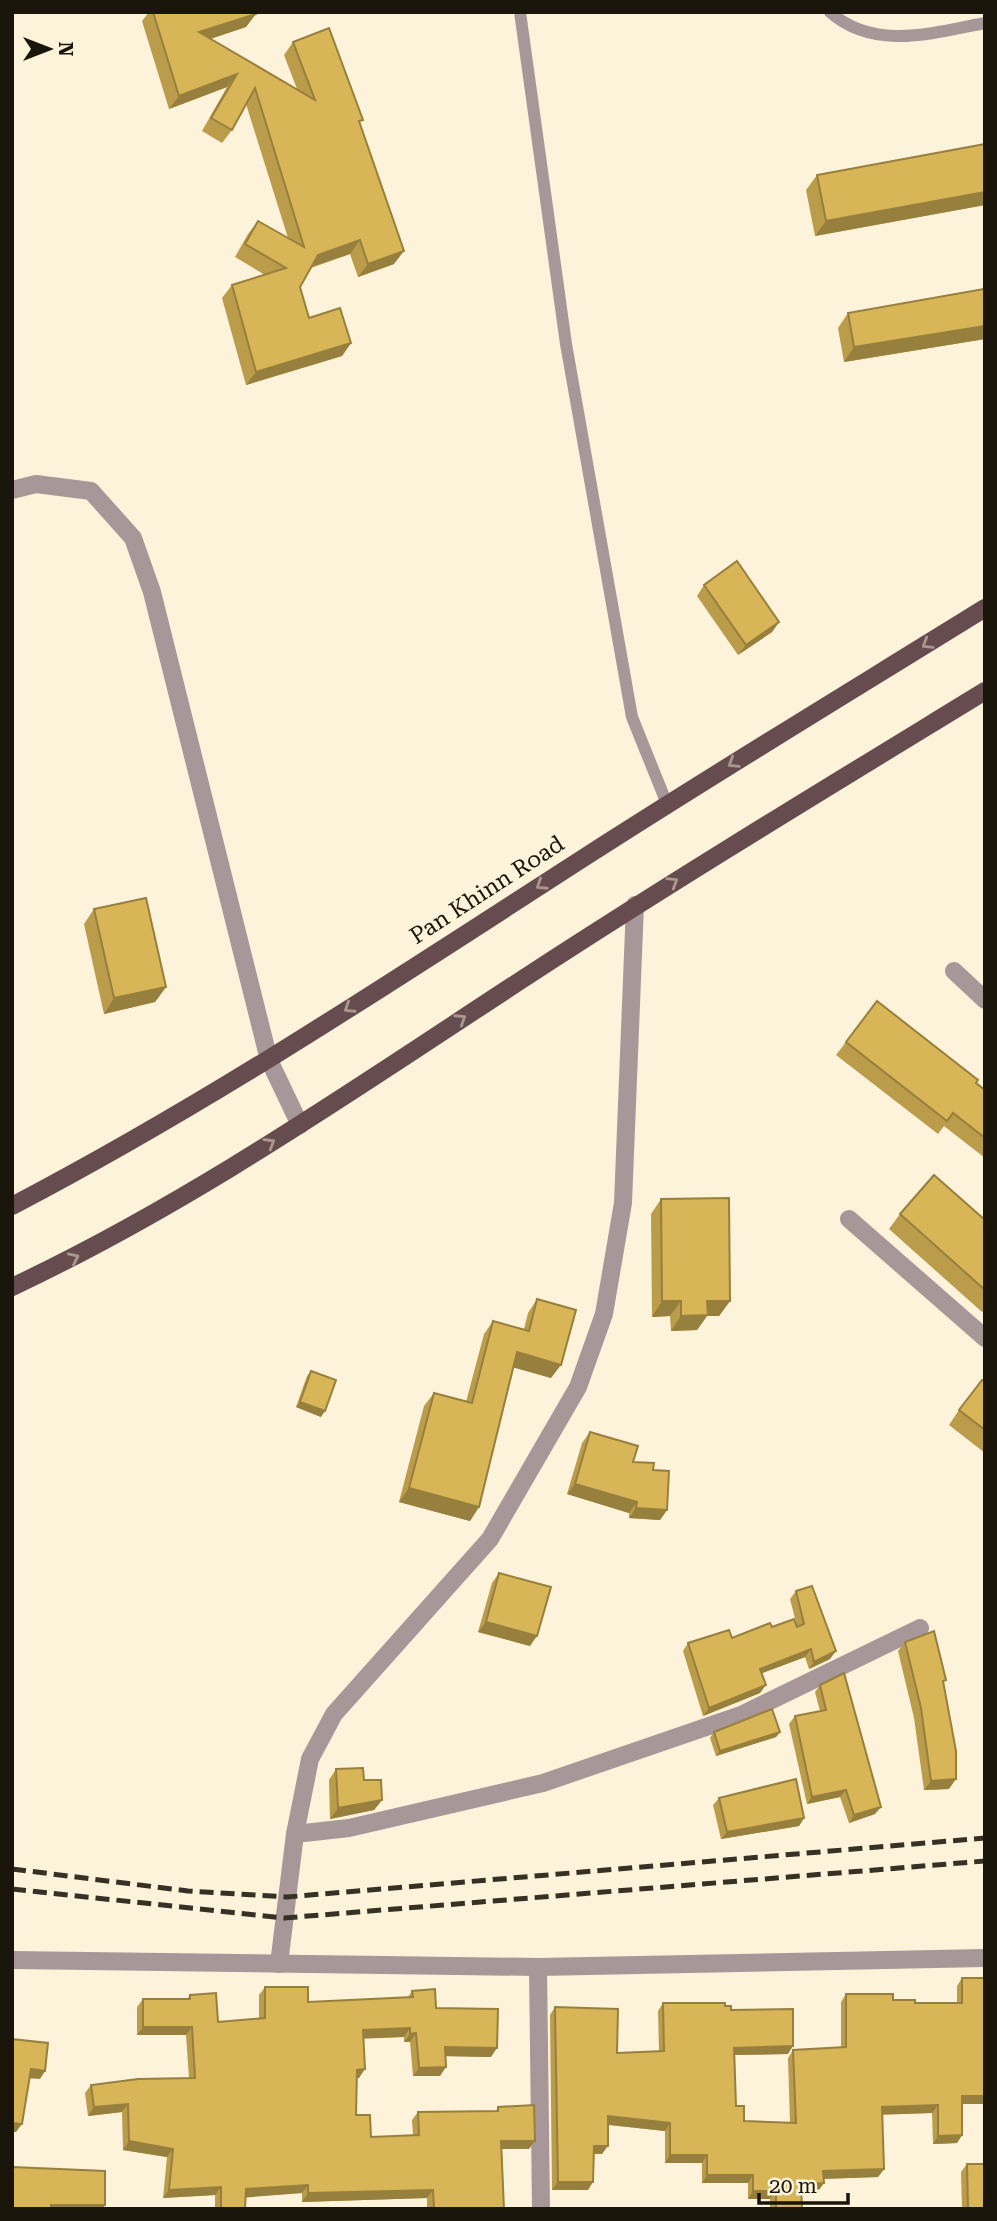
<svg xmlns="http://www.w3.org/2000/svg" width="997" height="2221" font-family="'Roboto Serif',serif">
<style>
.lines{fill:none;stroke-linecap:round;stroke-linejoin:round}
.service{stroke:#a79798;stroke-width:12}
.minor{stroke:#a79798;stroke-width:18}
.primary{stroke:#664c4f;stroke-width:18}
.rail{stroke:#363125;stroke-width:5;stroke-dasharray:14 7;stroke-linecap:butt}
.wall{fill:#ba9c4b}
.shaded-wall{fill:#977f3d}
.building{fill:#d8b557;stroke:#977f3d;stroke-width:2}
.oneway{stroke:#aa978e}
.labels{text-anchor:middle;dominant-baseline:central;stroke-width:5;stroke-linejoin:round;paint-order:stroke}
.street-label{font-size:23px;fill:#19150a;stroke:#fdf3db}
</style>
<rect width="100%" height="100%" fill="#fdf3db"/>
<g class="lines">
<g class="service">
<polyline points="520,12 566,344 632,717 667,804"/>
<path d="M830,12C874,51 933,33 985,23"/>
</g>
<g class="minor">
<polyline points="12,490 36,484 91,491 133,538 152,592 269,1060 300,1125"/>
<polyline points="954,971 985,1000"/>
<polyline points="849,1219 985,1338"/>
<polyline points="295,1834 349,1828 543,1783 741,1715 920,1628"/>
<polyline points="12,1960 538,1967 985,1958"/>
<polyline points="279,1964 295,1834 310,1759 334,1714 490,1539 578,1387 604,1314 623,1203 635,905"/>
<polyline points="538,1967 541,2209"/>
</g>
<g class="primary">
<path d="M12,1206C211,1102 397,978 585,857C717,772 851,691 985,608"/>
<path d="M12,1287C195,1201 363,1083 532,973C681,876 833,784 985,691"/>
</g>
<g class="rail">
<polyline points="12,1869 188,1891 287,1897 985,1838"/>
<polyline points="12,1889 284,1918 985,1861"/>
</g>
</g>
<g class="wall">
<polygon points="149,12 255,12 246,27 210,39 297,89 284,55 293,42 360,124 394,264 358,277 350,254 311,268 300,287 309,318 351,343 342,356 246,385 222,298 232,285 265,275 235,257 248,234 258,221 288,238 246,104 232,130 222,143 202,131 227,87 169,109 142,21"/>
<polygon points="985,144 985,205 815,236 806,190 817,175"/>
<polygon points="984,286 985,339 844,362 838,328 848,313 981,290"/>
<polygon points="704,585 779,622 772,632 738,655 697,596"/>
<polygon points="94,909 166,987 155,1002 104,1014 84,924"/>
<polygon points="846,1042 976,1083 985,1090 985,1158 944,1126 938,1134 836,1055"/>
<polygon points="661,1199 730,1301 719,1316 707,1316 697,1330 671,1331 670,1316 652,1317 651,1214"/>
<polygon points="900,1214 985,1220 985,1309 982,1312 889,1229"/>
<polygon points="537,1299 551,1378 514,1367 479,1507 470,1521 399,1502 424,1406 434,1393 466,1402 484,1334 493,1321 524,1329 528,1313"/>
<polygon points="311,1371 321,1417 296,1407 307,1376"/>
<polygon points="985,1382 985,1453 949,1425 959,1410"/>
<polygon points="590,1432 633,1462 653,1470 667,1510 660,1520 629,1518 629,1513 567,1494 582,1443"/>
<polygon points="499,1573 530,1646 478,1632 492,1583"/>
<polygon points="796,1591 830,1659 809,1669 805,1657 762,1673 760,1693 703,1716 683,1651 688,1643 732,1638 772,1627 797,1626 790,1599"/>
<polygon points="905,1642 949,1789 924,1790 914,1718 898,1651"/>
<polygon points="820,1685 875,1814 849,1823 840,1797 807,1804 789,1724 795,1716 820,1711 815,1692"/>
<polygon points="714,1732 780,1732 776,1737 716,1756 710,1738"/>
<polygon points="336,1769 364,1780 382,1800 374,1810 330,1819 329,1780"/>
<polygon points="719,1798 804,1818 799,1826 721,1839 713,1805"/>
<polygon points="962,1978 985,2104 962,2104 962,2135 957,2143 933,2144 932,2113 882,2114 884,2169 878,2177 824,2179 824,2183 818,2191 801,2192 802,2209 770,2209 770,2199 748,2199 748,2183 702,2183 702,2163 665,2163 665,2131 608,2125 602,2154 594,2154 588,2190 552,2190 550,2015 555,2007 617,2053 659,2052 658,2011 663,2003 725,2006 788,2054 735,2055 736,2106 744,2121 790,2123 788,2058 793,2050 841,2048 841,2002 846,1994 915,2003 957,2003 957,1986"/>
<polygon points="265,1987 308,2002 408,1997 412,1991 436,2008 491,2057 445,2056 440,2076 413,2076 410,2042 404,2042 404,2037 363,2038 359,2078 357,2078 356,2115 371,2137 413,2135 412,2120 418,2112 496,2111 498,2107 529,2149 502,2149 504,2209 427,2209 427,2198 302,2202 302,2193 245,2197 245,2209 215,2209 215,2195 163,2198 167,2157 123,2150 122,2112 88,2116 85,2093 91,2085 189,2078 186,2035 137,2035 137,2007 143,1999 187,1999 190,1995 218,2022 259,2019 259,1995"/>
<polygon points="967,2164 985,2209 962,2209 961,2172"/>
</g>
<g class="shaded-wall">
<polygon points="256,14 246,27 189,46 199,32"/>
<polygon points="237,74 227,87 169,109 179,96"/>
<polygon points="985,192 985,205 815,236 826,221"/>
<polygon points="360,240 350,254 308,268 318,255"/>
<polygon points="404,251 394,264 358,277 368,264"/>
<polygon points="985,326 985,339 844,362 854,347"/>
<polygon points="351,343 342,356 246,385 256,372"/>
<polygon points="779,622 772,632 738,655 746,645"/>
<polygon points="166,987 155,1002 104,1014 114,998"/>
<polygon points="662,1301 681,1301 670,1316 652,1317"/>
<polygon points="707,1301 730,1301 719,1316 707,1316 697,1330 671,1331 681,1316"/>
<polygon points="517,1352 561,1365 551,1378 508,1366"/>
<polygon points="300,1402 325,1411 321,1417 296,1407"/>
<polygon points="575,1484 637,1502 629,1513 567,1494"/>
<polygon points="409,1488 479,1507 470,1521 399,1502"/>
<polygon points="636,1508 667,1510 660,1520 629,1518"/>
<polygon points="486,1622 537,1636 530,1646 478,1632"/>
<polygon points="811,1649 805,1657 755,1676 760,1669"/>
<polygon points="836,1651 830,1659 809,1669 814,1662"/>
<polygon points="766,1685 760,1693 703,1716 709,1708"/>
<polygon points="780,1732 776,1737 716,1756 720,1751"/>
<polygon points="956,1779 949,1789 924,1790 931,1781"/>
<polygon points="846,1790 840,1797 807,1804 812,1797"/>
<polygon points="382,1800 374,1810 330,1819 338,1808"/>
<polygon points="881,1807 875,1814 849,1823 854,1815"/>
<polygon points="804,1818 799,1826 721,1839 727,1832"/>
<polygon points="143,2027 192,2027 186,2035 137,2035"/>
<polygon points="410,2028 404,2037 357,2039 363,2030"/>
<polygon points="416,2033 410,2042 404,2042 410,2034"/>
<polygon points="793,2046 788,2054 729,2055 734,2048"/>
<polygon points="445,2047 497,2048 491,2057 439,2056"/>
<polygon points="446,2067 440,2076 413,2076 419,2068"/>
<polygon points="31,2069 45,2071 40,2079 25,2078"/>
<polygon points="365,2069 359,2078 351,2078 357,2070"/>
<polygon points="962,2096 985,2096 985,2104 956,2104"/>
<polygon points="128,2104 122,2112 88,2116 94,2107"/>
<polygon points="938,2105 932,2113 877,2115 882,2107"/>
<polygon points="608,2116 670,2123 665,2131 602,2124"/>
<polygon points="12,2123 22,2124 16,2132 12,2132"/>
<polygon points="962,2135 957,2143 933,2144 938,2136"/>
<polygon points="129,2141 173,2149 167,2157 123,2150"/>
<polygon points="501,2141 535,2141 529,2149 495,2149"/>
<polygon points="594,2146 608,2146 602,2154 588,2154"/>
<polygon points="670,2155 707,2155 702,2163 665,2163"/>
<polygon points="884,2169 878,2177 818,2179 823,2171"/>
<polygon points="707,2175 753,2175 748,2183 702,2183"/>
<polygon points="558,2182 593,2182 588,2190 552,2190"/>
<polygon points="824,2183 818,2191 796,2192 801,2184"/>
<polygon points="308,2185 302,2193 240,2198 246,2189"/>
<polygon points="221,2187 215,2195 163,2198 169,2190"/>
<polygon points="433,2190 427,2198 302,2202 308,2193"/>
<polygon points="753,2191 776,2191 770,2199 748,2199"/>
<polygon points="51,2205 105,2205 103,2209 49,2209"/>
</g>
<g class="building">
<polygon points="153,12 255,12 256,14 199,32 315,100 293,42 329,28 363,120 359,121 404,251 368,264 360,240 318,255 300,287 309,318 340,308 351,343 256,372 232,285 286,268 245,244 258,221 304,247 255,88 232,130 211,118 237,74 179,96"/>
<polygon points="985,144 985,192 826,221 817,175"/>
<polygon points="984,286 985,286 985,326 854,347 848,313 984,289"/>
<polygon points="737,561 779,622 746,645 704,585"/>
<polygon points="146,898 166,987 114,998 94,909"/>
<polygon points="877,1001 978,1080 976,1083 985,1090 985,1138 953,1113 947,1121 846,1042"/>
<polygon points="934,1175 985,1220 985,1290 900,1214"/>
<polygon points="729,1198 730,1301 707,1301 708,1315 681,1316 681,1301 662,1301 661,1199"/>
<polygon points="537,1299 576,1310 561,1365 517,1352 479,1507 409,1488 434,1393 472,1403 493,1321 529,1331"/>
<polygon points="311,1371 336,1380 325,1411 300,1402"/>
<polygon points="982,1380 985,1382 985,1430 959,1410"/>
<polygon points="590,1432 638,1446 633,1462 654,1463 653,1470 669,1471 667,1510 636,1508 637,1502 575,1484"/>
<polygon points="499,1573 551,1587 537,1636 486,1622"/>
<polygon points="812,1586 836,1651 814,1662 811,1649 760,1669 766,1685 709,1708 688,1643 729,1630 732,1638 770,1623 772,1627 794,1619 797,1627 804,1624 796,1591"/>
<polygon points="934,1631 946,1680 943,1681 956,1751 956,1779 931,1781 921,1708 905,1642"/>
<polygon points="844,1673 881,1807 854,1815 846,1790 812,1797 795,1716 826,1710 820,1685"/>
<polygon points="772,1709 780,1732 720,1751 714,1732"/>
<polygon points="363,1768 364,1780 381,1780 382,1800 338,1808 336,1769"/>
<polygon points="796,1779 804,1818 727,1832 719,1798"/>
<polygon points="962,1978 985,1978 985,2096 962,2096 962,2135 938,2136 938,2105 882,2107 884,2169 823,2171 824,2183 801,2184 802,2209 776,2209 776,2191 753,2191 753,2175 707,2175 707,2155 670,2155 670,2123 608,2116 608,2146 594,2146 593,2182 558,2182 555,2007 618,2009 617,2053 664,2051 663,2003 725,2003 725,2006 731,2006 731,2010 793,2009 793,2046 734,2048 736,2106 744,2106 744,2121 796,2123 793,2050 846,2047 846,1994 893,1994 893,2000 915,2000 915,2003 962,2003"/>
<polygon points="265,1987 308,1987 308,2002 413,1997 412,1991 435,1989 436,2008 498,2009 497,2048 445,2047 446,2067 419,2068 416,2033 410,2034 410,2028 363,2030 365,2069 357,2070 356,2115 370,2115 371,2137 419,2135 418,2112 498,2111 498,2107 534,2105 535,2141 501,2141 504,2209 434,2209 433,2190 308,2193 308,2185 246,2189 245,2209 221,2209 221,2187 169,2190 173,2149 129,2141 128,2104 94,2107 91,2085 138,2079 195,2078 192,2027 143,2027 143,1999 190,1999 190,1995 216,1993 218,2022 265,2018"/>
<polygon points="12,2039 48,2043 45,2071 31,2069 22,2124 12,2123"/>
<polygon points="967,2164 985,2164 985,2209 968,2209"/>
<polygon points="12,2167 105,2171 105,2205 51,2205 51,2209 12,2209"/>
</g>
<defs><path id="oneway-chevron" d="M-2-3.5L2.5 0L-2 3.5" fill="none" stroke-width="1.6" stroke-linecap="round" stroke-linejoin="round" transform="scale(1.75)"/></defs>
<g class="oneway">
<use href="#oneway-chevron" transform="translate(927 644) rotate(148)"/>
<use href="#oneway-chevron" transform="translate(733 763) rotate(148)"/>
<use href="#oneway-chevron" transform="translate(673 882) rotate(-32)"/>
<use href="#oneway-chevron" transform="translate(541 885) rotate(147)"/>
<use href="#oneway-chevron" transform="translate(349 1008) rotate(147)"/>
<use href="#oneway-chevron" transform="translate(461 1019) rotate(-33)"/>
<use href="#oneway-chevron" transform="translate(270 1143) rotate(-31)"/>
<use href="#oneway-chevron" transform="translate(74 1258) rotate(-25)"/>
</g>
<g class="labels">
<g class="street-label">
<text transform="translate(487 890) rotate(-33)">Pan Khinn Road</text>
</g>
</g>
<rect width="997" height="2221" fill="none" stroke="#19150a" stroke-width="28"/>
<g transform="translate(49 49) rotate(90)" stroke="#fdf3db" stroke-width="5" paint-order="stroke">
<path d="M0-5L12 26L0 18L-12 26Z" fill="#19150a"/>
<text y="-10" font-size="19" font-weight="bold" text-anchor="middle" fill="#19150a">N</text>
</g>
<path d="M759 2193v10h89v-10" fill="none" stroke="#19150a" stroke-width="3.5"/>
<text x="769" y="2193" font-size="21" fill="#19150a" stroke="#fdf3db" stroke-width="5" paint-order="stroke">20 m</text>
</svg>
